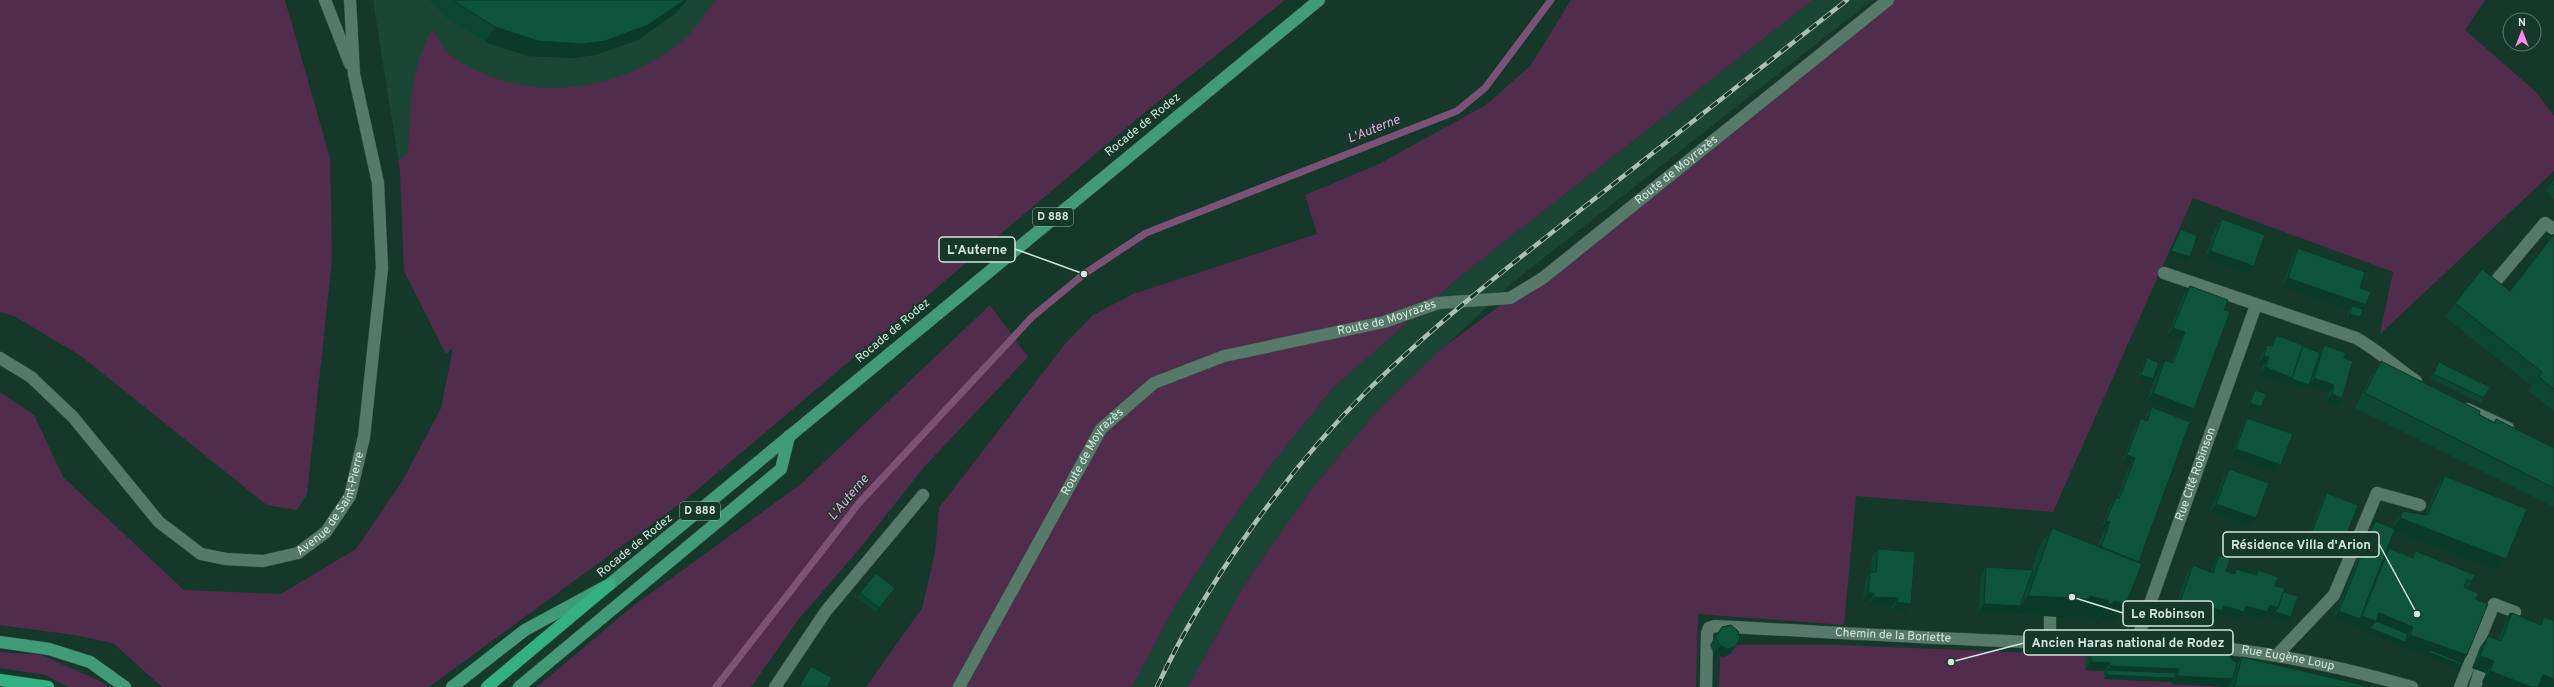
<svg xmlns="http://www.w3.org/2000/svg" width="2554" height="687" font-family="Overpass,sans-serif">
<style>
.built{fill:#1b4635}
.green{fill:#522c4d}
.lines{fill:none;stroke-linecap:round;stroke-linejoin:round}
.stream{stroke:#7b5175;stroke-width:7}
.minor-casing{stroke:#375348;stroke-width:13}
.major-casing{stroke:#375348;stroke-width:13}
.highway-casing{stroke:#375348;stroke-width:13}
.minor{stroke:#567969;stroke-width:12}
.major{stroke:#419b79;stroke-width:12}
.highway{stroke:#33b184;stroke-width:12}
.rail-casing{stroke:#a9c0b6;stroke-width:4.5}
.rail{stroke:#16382a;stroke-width:3;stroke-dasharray:9;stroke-linecap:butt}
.wall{fill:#0c4733}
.shaded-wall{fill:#0a3a29}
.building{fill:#0e533b;stroke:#0a3a29}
.labels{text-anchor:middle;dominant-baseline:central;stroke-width:3;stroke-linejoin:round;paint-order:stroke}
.shield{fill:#16382a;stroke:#9bb2a8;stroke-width:1}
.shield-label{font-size:11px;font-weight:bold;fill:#d4e7de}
.street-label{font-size:12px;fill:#d4e7de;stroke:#16382a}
.water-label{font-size:13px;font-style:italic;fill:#eba9e1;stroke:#16382a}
.leader{fill:none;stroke:#d4e7de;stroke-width:1.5}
.callout-dot{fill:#d4e7de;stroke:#16382a;stroke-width:1.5}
.callout{fill:#16382a;stroke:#d4e7de;stroke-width:1.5}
.callout-label{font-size:13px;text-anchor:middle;font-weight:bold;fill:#d4e7de}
</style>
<rect width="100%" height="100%" fill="#16382a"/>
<g class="built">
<polygon points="373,0 747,0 446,354 404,271 400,170"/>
<polygon points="1813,0 1872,0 1513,282 1376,412 1310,491 1244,585 1188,687 1132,687 1173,610 1220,536 1272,464 1333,388 1462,275"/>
</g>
<g class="green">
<polygon points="0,0 285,0 330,158 332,259 307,494 297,510 267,505 81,356 14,316 0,312"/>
<path d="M716,0H1285L1144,113L685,500L429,687H162L113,643L74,635L0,625V392L34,415L63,477L184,590L281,594L356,549L403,480L441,408L453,348L446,354L404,271L400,170L398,161L408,153C411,104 409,74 432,29C438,38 445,52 454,58C526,105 616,94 681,42C694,32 705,13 716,0Z"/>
<polygon points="1571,0 1813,0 1462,275 1333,388 1272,464 1220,536 1173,610 1132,687 866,687 922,608 935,553 939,508 1065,344 1093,315 1133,294 1317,234 1305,195 1379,164 1486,105 1531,65"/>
<polygon points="1888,0 2485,0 2465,30 2536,92 2554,116 2554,171 2380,334 2393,272 2193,198 2053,512 1856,496 1844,625 1698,614 1696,687 1188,687 1244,585 1310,491 1376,412 1440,350 1510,298"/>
<polygon points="990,305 1028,357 924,467 861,547 798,620 751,687 537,687 629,609 801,484"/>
<polygon points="1716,635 1734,645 1840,645 2086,655 2352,687 1719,687 1720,657 1712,651 1712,640"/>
<polygon points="0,652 41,655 100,681 109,687 69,687 45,675 0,668"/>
</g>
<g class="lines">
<polyline class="stream" points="716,687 859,503 1032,317 1084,274 1146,233 1457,111 1485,88 1551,0"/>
<g class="minor-casing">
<g id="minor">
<polyline points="325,0 350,64"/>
<path d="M2164,273L2356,338C2378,350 2395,367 2416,381"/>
<polyline points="2495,282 2545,223 2554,229"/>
<path id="s1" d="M0,358L31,377L73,417L159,522L201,554L226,559L263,561L298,553L326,532L350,496L364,437L382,268L378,183L354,74L350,0"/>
<polyline points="2467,409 2508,428"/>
<polyline points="2050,616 2050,643"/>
<path id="s2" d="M2136,643L2256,305"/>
<polyline points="2278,654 2334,595 2377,493 2420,505"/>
<polyline points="775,687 826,611 923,495"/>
<path id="s3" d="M959,687L1101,429L1154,383L1224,356L1384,322L1438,303L1510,298L1543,278L1888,0"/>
<path id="s4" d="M1706,687L1707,633L1709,628L1715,626C1820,632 1924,638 2029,642C2081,645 2134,641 2187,645C2265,650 2338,666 2412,687"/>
<polyline points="2460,687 2494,604 2515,612"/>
<polyline points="2475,687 2485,656"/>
</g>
</g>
<g class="major-casing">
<g id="major">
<polyline points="0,642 49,649 90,662 125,687"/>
<polyline points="452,687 525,630 610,584 1319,0"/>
<polyline points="519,687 781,469 789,436"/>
</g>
</g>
<g class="highway-casing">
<g id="highway">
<polyline points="0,680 48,687"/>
<polyline points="487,687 610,584"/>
</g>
</g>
<use href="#minor" class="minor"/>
<use href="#major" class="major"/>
<use href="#highway" class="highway"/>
<g class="rail-casing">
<path id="rail" d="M1157,687C1204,585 1288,469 1368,390C1441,318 1522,256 1602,193C1684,129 1765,64 1847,0"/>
</g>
<use href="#rail" class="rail"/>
</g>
<g class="wall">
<polygon points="429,0 687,0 675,14 638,40 595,55 573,58 528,56 485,42 447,18"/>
<polygon points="2554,180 2554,199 2546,190 2551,182"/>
<polygon points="2222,219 2254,266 2248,274 2204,259 2216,227"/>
<polygon points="2181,229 2187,262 2168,255 2178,234"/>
<polygon points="2554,234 2554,411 2528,391 2532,386 2445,317 2455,303 2510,291"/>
<polygon points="2298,248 2360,288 2366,305 2363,309 2357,322 2347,318 2349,310 2282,286 2293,256"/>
<polygon points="2190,286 2194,409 2189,417 2147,401 2159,368 2165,360 2171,363 2180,340 2167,336 2184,294"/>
<polygon points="2276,335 2319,353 2324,345 2344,358 2342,398 2337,406 2326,402 2329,393 2309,386 2306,389 2289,383 2287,386 2259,375 2263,365 2258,364 2262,353 2267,345 2270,346"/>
<polygon points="2147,358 2153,379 2151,383 2138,379 2144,362"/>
<polygon points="2381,361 2494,422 2496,419 2554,448 2554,507 2355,408 2371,376"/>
<polygon points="2439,362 2484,398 2481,403 2430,378"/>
<polygon points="2255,390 2261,407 2258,411 2247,407 2252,394"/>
<polygon points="2152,407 2113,623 2101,620 2099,623 2095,622 2096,619 2078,615 2076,618 1978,612 1981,575 1986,567 2031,570 2039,547 2052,528 2098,546 2104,530 2101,529 2110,505 2116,497 2117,498 2129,466 2122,463 2136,426 2141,418 2145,420 2146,415"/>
<polygon points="2247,418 2281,465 2275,473 2231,457 2242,426"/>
<polygon points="2229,469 2250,526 2210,512 2223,478"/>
<polygon points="2445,476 2498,571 2394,531 2385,554 2389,548 2412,557 2416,551 2472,582 2467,589 2476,599 2467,655 2458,669 2426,656 2427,655 2402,646 2333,619 2370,529 2375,521 2393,528 2395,522 2403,511 2424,515 2437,487"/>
<polygon points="2327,493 2342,548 2337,556 2325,551 2326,548 2307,540 2322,501"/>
<polygon points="1878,549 1905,612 1892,610 1892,606 1868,605 1869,601 1863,601 1865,580 1870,572 1871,572 1872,557"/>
<polygon points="2219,555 2226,570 2234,573 2236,569 2255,575 2258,570 2283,592 2288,621 2266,614 2262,620 2243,614 2239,620 2220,614 2217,619 2206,615 2203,620 2174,610 2187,573 2193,565 2211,572 2214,563"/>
<polygon points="895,588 876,612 857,597 860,593"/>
<polygon points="2510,613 2540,624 2544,617 2554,687 2494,687 2482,682 2486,673 2472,668 2480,647 2488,636 2498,640 2507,617"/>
<polygon points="1722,627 1736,646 1730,654 1723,657 1714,654 1710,645 1716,635"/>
<polygon points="2091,647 2231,659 2237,663 2242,657 2372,687 2228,687 2171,684 2172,682 2104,679 2104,671 2085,670 2086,655"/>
<polygon points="811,666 827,687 799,687"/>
</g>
<g class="shaded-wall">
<polygon points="685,0 687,0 675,14 638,40 595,55 573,58 528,56 485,42 495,27"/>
<polygon points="2171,251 2190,257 2187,262 2168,255"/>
<polygon points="2210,251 2254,266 2248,274 2204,259"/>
<polygon points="2288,278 2366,305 2360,313 2352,306 2349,310 2282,286"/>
<polygon points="2350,314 2360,317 2357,322 2347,318"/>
<polygon points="2173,328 2185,332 2180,340 2167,336"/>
<polygon points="2264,356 2269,357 2263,365 2258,364"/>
<polygon points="2265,367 2309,385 2314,378 2334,385 2329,393 2309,386 2306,389 2289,383 2287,386 2259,375"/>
<polygon points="2141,375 2153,379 2151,383 2138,379"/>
<polygon points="2153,393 2194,409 2189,417 2147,401"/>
<polygon points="2332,394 2342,398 2337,406 2326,402"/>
<polygon points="2250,403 2261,407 2258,411 2247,407"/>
<polygon points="2236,449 2281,465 2275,473 2231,457"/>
<polygon points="2127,455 2135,458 2129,466 2122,463"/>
<polygon points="2216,504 2256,518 2250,526 2210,512"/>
<polygon points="2400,518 2506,559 2498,571 2392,530"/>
<polygon points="2106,521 2110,522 2104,530 2101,529"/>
<polygon points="2312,532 2332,540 2326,548 2307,540"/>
<polygon points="2331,543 2342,548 2337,556 2325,551"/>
<polygon points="1868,593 1874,593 1869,601 1863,601"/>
<polygon points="2028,596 2090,596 2109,601 2096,619 2078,615 2076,618 2015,614"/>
<polygon points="1874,597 1898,598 1892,606 1868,605"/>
<polygon points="2114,601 2126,604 2113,623 2101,620 2099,623 2095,622 2108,603"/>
<polygon points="1897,602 1911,604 1905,612 1892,610"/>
<polygon points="2180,602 2224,606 2270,605 2278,608 2272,616 2266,614 2262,620 2243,614 2239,620 2220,614 2217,619 2198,613 2206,616 2203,620 2174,610"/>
<polygon points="1984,604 2020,606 2015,614 1978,612"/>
<polygon points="2339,611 2360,619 2354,627 2333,619"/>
<polygon points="2275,612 2291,617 2288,621 2272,616"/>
<polygon points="2379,613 2413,627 2405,638 2405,642 2410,635 2467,655 2458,669 2426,656 2430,650 2427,655 2402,646 2354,627 2362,616"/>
<polygon points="1720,646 1736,646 1730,654 1723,657 1714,654"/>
<polygon points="2480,656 2494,661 2486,673 2472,668"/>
<polygon points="2091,662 2110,663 2104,671 2085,670"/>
<polygon points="2110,666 2179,669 2173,677 2107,670"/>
<polygon points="2490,671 2531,687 2494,687 2482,682"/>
<polygon points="2107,675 2174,678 2172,682 2104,679"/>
<polygon points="2543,675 2554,679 2554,687 2537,687"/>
<polygon points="2177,676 2233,679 2228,687 2171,684"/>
</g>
<g class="building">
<polygon points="454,0 685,0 648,25 605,41 583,44 538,41 495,27 457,3"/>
<polygon points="2554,180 2554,185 2551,182"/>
<polygon points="2222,219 2265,235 2254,266 2210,251"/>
<polygon points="2181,229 2197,236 2190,257 2171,251"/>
<polygon points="2554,234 2554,389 2539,377 2542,372 2455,303 2482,269 2510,291"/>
<polygon points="2298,248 2365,272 2360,288 2371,292 2366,305 2288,278"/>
<polygon points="2190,286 2228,300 2224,310 2230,312 2194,409 2153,393 2165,360 2173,363 2185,332 2173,328"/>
<polygon points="2352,306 2363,309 2360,317 2350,314"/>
<polygon points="2276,335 2303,345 2292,378 2265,367 2269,357 2264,356 2267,345 2272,346"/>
<polygon points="2324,345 2346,353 2344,358 2353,361 2342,398 2332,394 2334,385 2314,378"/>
<polygon points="2303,346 2320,353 2309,385 2292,379"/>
<polygon points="2147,358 2159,363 2153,379 2141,375"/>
<polygon points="2381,361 2480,411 2479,415 2495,423 2496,419 2554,448 2554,488 2365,393"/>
<polygon points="2439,362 2490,387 2484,398 2433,374"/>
<polygon points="2255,390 2266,394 2261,407 2250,403"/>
<polygon points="2152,407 2190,422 2139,562 2101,547 2110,522 2106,521 2116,497 2119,499 2135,458 2127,455 2141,418 2147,421"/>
<polygon points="2247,418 2293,434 2281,465 2236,449"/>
<polygon points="2229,469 2269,483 2256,518 2216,504"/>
<polygon points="2445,476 2527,509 2506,559 2400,518 2403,511 2427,515"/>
<polygon points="2327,493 2358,505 2342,548 2331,543 2332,540 2312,532"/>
<polygon points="2375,521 2395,529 2360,619 2339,611"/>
<polygon points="2052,528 2142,564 2126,604 2114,601 2112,604 2108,603 2109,601 2090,596 2089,599 2028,596"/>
<polygon points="2389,548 2413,558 2416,551 2475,575 2472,582 2467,579 2464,587 2478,593 2476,599 2488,604 2467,655 2410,635 2413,627 2379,613 2376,621 2362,616"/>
<polygon points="1878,549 1915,552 1911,604 1897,602 1898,598 1874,597 1874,593 1868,593 1870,572 1876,572"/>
<polygon points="2219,555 2230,559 2226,571 2235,574 2236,569 2256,575 2258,570 2278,577 2275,586 2285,588 2278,608 2270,605 2267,612 2246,606 2244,612 2224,606 2222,611 2202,604 2201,609 2180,602 2193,565 2213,573"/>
<polygon points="1986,567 2033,570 2020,606 1984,604"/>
<polygon points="2226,570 2234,573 2233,574 2226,571"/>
<polygon points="876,573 895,588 879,608 860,593"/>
<polygon points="2283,592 2298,596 2291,617 2275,612 2278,608"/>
<polygon points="2510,613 2512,614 2507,621"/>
<polygon points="2512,613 2541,625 2544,617 2554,621 2554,679 2543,675 2538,687 2531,687 2490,671 2494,661 2480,656 2488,636 2501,641"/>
<polygon points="2376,621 2408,634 2405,642 2370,628"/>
<polygon points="1731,625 1738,631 1740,639 1736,646 1728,649 1720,646 1716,637 1722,627"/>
<polygon points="2091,647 2229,653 2231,659 2237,663 2233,679 2177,676 2179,669 2110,666 2110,663 2091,662"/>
<polygon points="2430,650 2462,663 2461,665 2429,652"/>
<polygon points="2242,657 2372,687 2234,687"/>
<polygon points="811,666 832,678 827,687 799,687"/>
<polygon points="2107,670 2176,673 2174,678 2107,675"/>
</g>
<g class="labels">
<g class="shield">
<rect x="1033" y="208" width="40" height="18" rx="3"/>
<rect x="680" y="502" width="40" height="18" rx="3"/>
</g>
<g class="shield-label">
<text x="1053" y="217">D 888</text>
<text x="700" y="511">D 888</text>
</g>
<g class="street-label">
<text transform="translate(1143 125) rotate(-39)">Rocade de Rodez</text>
<text stroke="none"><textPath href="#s3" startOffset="943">Route de Moyrazès</textPath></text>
<text stroke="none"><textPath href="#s3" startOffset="607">Route de Moyrazès</textPath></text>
<text transform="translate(893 331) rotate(-40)">Rocade de Rodez</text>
<text stroke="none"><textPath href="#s3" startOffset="271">Route de Moyrazès</textPath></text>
<text stroke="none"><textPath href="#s2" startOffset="179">Rue Cité Robinson</textPath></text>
<text stroke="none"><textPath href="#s1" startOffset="443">Avenue de Saint-Pierre</textPath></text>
<text transform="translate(635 546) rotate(-39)">Rocade de Rodez</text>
<text stroke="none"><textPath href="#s4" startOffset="244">Chemin de la Boriette</textPath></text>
<text stroke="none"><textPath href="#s4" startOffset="640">Rue Eugène Loup</textPath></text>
</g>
<g class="water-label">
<text transform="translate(1374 130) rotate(-22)">L'Auterne</text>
<text transform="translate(849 498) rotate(-50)">L'Auterne</text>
</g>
</g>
<path class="leader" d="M1084 274L1015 249M2417 614L2379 544M2072 597L2123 613M1951 662L2024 643"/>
<g class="callout-dot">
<circle cx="1084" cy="274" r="4"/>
<circle cx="2417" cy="614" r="4"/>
<circle cx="2072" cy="597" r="4"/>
<circle cx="1951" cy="662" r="4"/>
</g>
<g class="callout">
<rect x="939" y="237" width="76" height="25" rx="4"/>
<rect x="2223" y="532" width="156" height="25" rx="4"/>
<rect x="2123" y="601" width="90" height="25" rx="4"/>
<rect x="2024" y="630" width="209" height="25" rx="4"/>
</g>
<g class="callout-label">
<text x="977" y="254">L'Auterne</text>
<text x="2301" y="549">Résidence Villa d'Arion</text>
<text x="2168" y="618">Le Robinson</text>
<text x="2128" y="647">Ancien Haras national de Rodez</text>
</g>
<g transform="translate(2522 32)"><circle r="19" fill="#16382a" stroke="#627e72"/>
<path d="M0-3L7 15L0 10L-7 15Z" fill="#f888ea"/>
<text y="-6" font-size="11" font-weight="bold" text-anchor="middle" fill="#d4e7de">N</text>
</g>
</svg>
